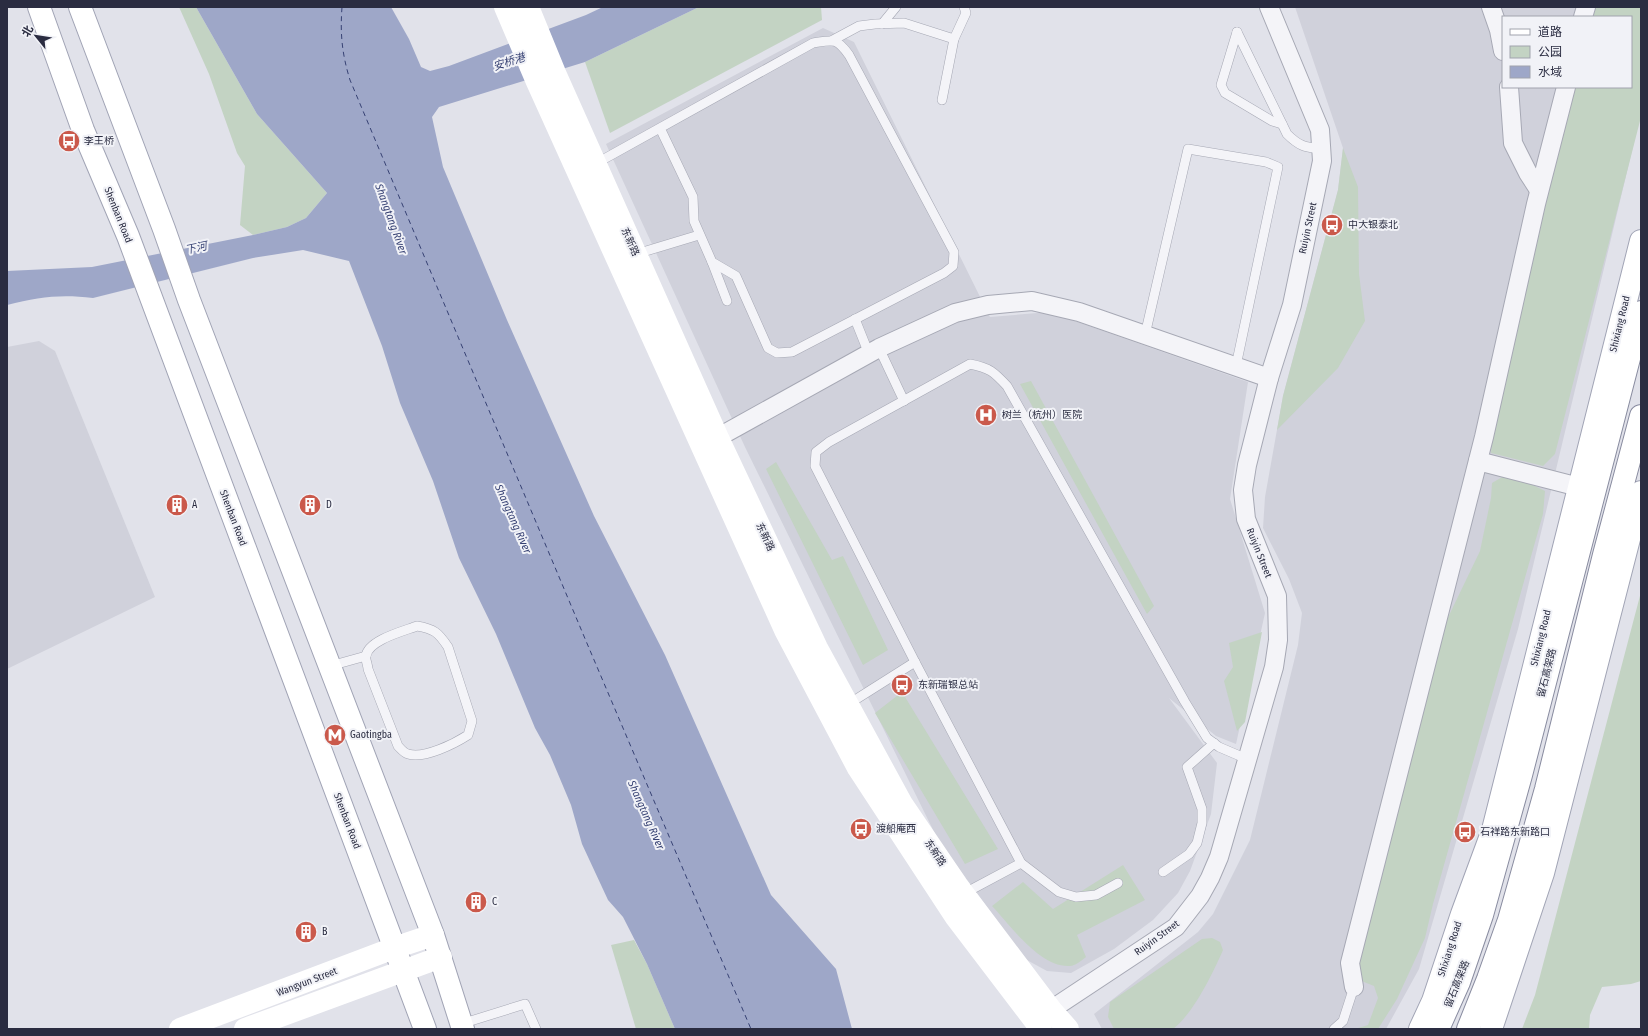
<svg xmlns="http://www.w3.org/2000/svg" width="1648" height="1036" font-family="'Fira Sans Condensed','Noto Sans SC',sans-serif">
<style>
.built{fill:#d0d1db;fill-rule:evenodd}
.green{fill:#c3d3c3}
.water{fill:#9ea7c8}
.lines{fill:none;stroke-linecap:round;stroke-linejoin:round}
.ferry{stroke:#364173;stroke-width:1;stroke-dasharray:5 4;stroke-linecap:butt}
.lane-casing{stroke:#a6a8b4;stroke-width:10}
.street-casing{stroke:#a6a8b4;stroke-width:20}
.primary-casing{stroke:#a1a4b5;stroke-width:24}
.highway-casing{stroke:#898ca0;stroke-width:24}
.lane{stroke:#f4f4f8;stroke-width:9}
.street{stroke:#f4f4f8;stroke-width:18}
.secondary{stroke:#fff;stroke-width:22}
.primary{stroke:#fff;stroke-width:22}
.highway{stroke:#fff;stroke-width:22}
.labels{text-anchor:middle;dominant-baseline:central;stroke-width:4;stroke-linejoin:round;paint-order:stroke}
.poi-label{font-size:10px;fill:#2a2c41;stroke:#f1f2f7;text-anchor:start}
.street-label{font-size:10px;fill:#2a2c41;stroke:#f1f2f7}
.water-label{font-size:11px;font-style:italic;fill:#364173;stroke:#f1f2f7}
</style>
<rect width="100%" height="100%" fill="#e1e2ea"/>
<g class="built">
<path d="M1295,7H1641V113L1518,629L1419,969L1386,1029H1102L1094,1014L1198,932L1213,914L1250,840L1298,645L1302,613L1289,579L1263,528L1265,497L1283,396L1338,190L1343,148ZM1503,17H1631V87H1503Z"/>
<polygon points="823,28 854,42 990,317 1049,312 1248,382 1230,499 1265,613 1236,744 1216,736 1169,698 1217,763 1211,814 1190,871 1178,893 1153,920 1114,949 1071,973 1047,971 1025,959 938,840 745,447 606,144"/>
<polygon points="39,341 55,351 155,597 7,669 7,347"/>
</g>
<g class="green">
<polygon points="179,7 196,7 257,114 327,193 306,218 287,227 253,235 240,225 245,166 237,153 209,74"/>
<polygon points="699,7 821,7 822,20 610,133 585,62"/>
<polygon points="1594,7 1641,7 1641,117 1555,454 1543,466 1491,453 1492,435 1504,358 1574,87 1631,87 1631,17 1592,17"/>
<polygon points="1343,148 1358,187 1359,274 1365,321 1338,368 1277,430 1283,396 1338,190"/>
<polygon points="1031,381 1154,606 1147,614 1020,384"/>
<polygon points="776,462 832,560 843,556 888,650 863,665 766,469"/>
<polygon points="1504,476 1531,484 1545,491 1543,514 1433,904 1425,938 1397,999 1378,1029 1355,1029 1368,1025 1378,998 1374,986 1354,978 1428,659 1480,551 1491,498 1492,483"/>
<polygon points="1641,592 1641,981 1631,984 1602,987 1590,1015 1589,1029 1522,1029 1535,995"/>
<polygon points="1262,632 1245,722 1237,731 1224,681 1233,667 1229,643"/>
<polygon points="902,692 998,849 965,864 875,713"/>
<path d="M1123,865L1145,900L1077,935L1086,957C1082,960 1075,966 1070,966C1040,968 1011,926 992,906L1023,882L1053,909Z"/>
<path d="M1212,938L1220,942L1223,950C1213,973 1193,1014 1173,1029H1114L1108,1017L1110,1002L1202,939Z"/>
<polygon points="634,940 647,964 675,1029 636,1029 611,945"/>
</g>
<path class="water" d="M196,7H391L409,39L421,67L430,71L449,66L586,15L603,7H699L585,62L439,107L432,117L443,167L507,320L594,516L665,655L771,895L836,969L852,1029H675L647,964L623,917L608,900L582,844L571,805L550,755L535,728L496,634L459,558L433,481L400,403L382,346L349,261L303,250L253,258L93,298C60,294 39,297 7,305V271L92,267L253,235L287,227L306,218L327,193L257,114Z"/>
<g class="lines">
<path class="ferry" d="M342,7C340,34 342,54 350,80L586,641L751,1029"/>
<g class="lane-casing">
<g id="lane">
<polyline points="882,24 896,7"/>
<path d="M1237,32L1287,134C1299,146 1304,147 1321,149"/>
<polyline points="1237,32 1221,85 1225,93 1272,121 1282,124"/>
<polyline points="833,40 859,26 875,24 904,23 954,39"/>
<polyline points="942,100 954,39 966,13 964,7"/>
<path d="M595,164L813,43C833,40 836,37 849,55L954,252L953,266L944,273L792,352L777,353L768,348L736,276L712,262L694,221L693,197L660,128"/>
<polyline points="636,254 699,235"/>
<polyline points="712,262 727,301"/>
<polyline points="855,319 869,354"/>
<polyline points="1145,335 1188,149 1266,162 1278,167 1236,366"/>
<polyline points="879,348 904,401"/>
<path d="M417,626C434,629 438,632 448,647L472,721L468,735C454,744 424,759 408,754C404,753 401,749 398,746L368,669C368,665 365,659 366,656C368,640 404,631 417,626Z"/>
<polyline points="330,666 366,656"/>
<polyline points="847,705 915,662"/>
<polyline points="1163,872 1189,854 1197,843 1202,823 1202,809 1187,767 1214,743"/>
<path d="M1118,883L1096,895L1076,897L1059,892L1021,863L915,662L815,466L816,452L829,442L970,364C990,368 994,372 1007,386L1185,702L1207,738L1219,747L1247,759"/>
<polyline points="963,894 1021,863"/>
<polyline points="461,1024 525,1004 536,1029"/>
<polyline points="1334,1029 1343,1021 1354,987"/>
</g>
</g>
<g class="street-casing">
<g id="street">
<polyline points="1491,7 1499,30 1503,51"/>
<polyline points="1583,17 1586,7"/>
<polyline points="1509,87 1513,143 1528,173 1539,190"/>
<polyline points="706,444 879,348 955,313 988,305 1032,301 1079,312 1269,378"/>
<polyline points="1478,461 1579,487"/>
<polyline points="1354,987 1350,963 1484,437 1536,204 1566,87"/>
<polyline points="1040,1017 1176,927 1200,896 1210,878 1219,857 1274,667 1278,640 1277,596 1246,519 1243,490 1247,465 1269,378 1292,305 1322,161 1320,130 1269,7"/>
</g>
</g>
<g class="primary-casing">
<g id="primary">
<polyline points="39,7 83,130 128,236 425,1029"/>
<polyline points="80,7 164,229 189,300 433,935 463,1029"/>
<polyline points="1420,1029 1433,1001 1462,914 1493,830 1641,241"/>
<polyline points="1491,1029 1543,873 1641,492"/>
</g>
</g>
<g class="highway-casing">
<g id="highway">
<polyline points="1438,1029 1459,982 1482,915 1521,775 1641,312"/>
<polyline points="1468,1029 1488,979 1509,920 1546,789 1604,555 1641,416"/>
</g>
</g>
<use href="#lane" class="lane"/>
<use href="#street" class="street"/>
<g class="secondary">
<polyline points="505,7 537,82 785,630 858,768 955,916 1041,1029"/>
<polyline points="528,7 555,73 718,438 817,648 902,804 957,885 1052,1011 1068,1029"/>
<polyline points="180,1029 394,948 433,935"/>
<polyline points="245,1029 441,957"/>
</g>
<use href="#primary" class="primary"/>
<use href="#highway" class="highway"/>
</g>
<defs>
<g id="bus-disc" transform="scale(1.15)"><circle r="9.5" fill="#ca594b" stroke="#f1f2f7"/><path d="M-5-6H5V4H4V6H2V4H-2V6H-4V4H-5ZM-3.5-4V0h7V-4ZM-3.5 1.2v1.5H-2V1.2ZM2 1.2v1.5H3.5V1.2Z" fill="#fff"/></g>
<g id="hospital-disc" transform="scale(1.15)"><circle r="9.5" fill="#ca594b" stroke="#f1f2f7"/><path d="M-5-5h3v3.5h4V-5h3V5h-3V1.5h-4V5h-3Z" fill="#fff"/></g>
<g id="building-disc" transform="scale(1.15)"><circle r="9.5" fill="#ca594b" stroke="#f1f2f7"/><path d="M-4-6H4V6H1V3H-1V6H-4ZM-2.5-4.3h1.7v1.8h-1.7ZM.8-4.3h1.7v1.8H.8ZM-2.5-1h1.7V.8h-1.7ZM.8-1h1.7V.8H.8Z" fill="#fff"/></g>
<g id="metro-disc" transform="scale(1.15)"><circle r="9.5" fill="#ca594b" stroke="#f1f2f7"/><path d="M-5.5 5V-5H-3L0 0L3-5H5.5V5H3V-.5L0 4L-3-.5V5Z" fill="#fff"/></g>
</defs>
<g fill-rule="evenodd">
<use href="#bus-disc" x="69" y="141"/>
<use href="#bus-disc" x="1332" y="225"/>
<use href="#hospital-disc" x="986" y="415"/>
<use href="#building-disc" x="177" y="505"/>
<use href="#building-disc" x="310" y="505"/>
<use href="#bus-disc" x="902" y="685"/>
<use href="#metro-disc" x="335" y="735"/>
<use href="#bus-disc" x="861" y="829"/>
<use href="#bus-disc" x="1465" y="832"/>
<use href="#building-disc" x="476" y="902"/>
<use href="#building-disc" x="306" y="932"/>
</g>
<g class="labels">
<g class="poi-label">
<text x="84" y="141">李王桥</text>
<text x="1348" y="225">中大银泰北</text>
<text x="1002" y="415">树兰（杭州）医院</text>
<text x="192" y="505">A</text>
<text x="326" y="505">D</text>
<text x="918" y="685">东新瑞银总站</text>
<text x="350" y="735">Gaotingba</text>
<text x="876" y="829">渡船庵西</text>
<text x="1480" y="832">石祥路东新路口</text>
<text x="492" y="902">C</text>
<text x="322" y="932">B</text>
</g>
<g class="street-label">
<text transform="translate(118 215) rotate(68)">Shenban Road</text>
<text transform="translate(1308 228) rotate(-78)">Ruiyin Street</text>
<text transform="translate(630 242) rotate(66)">东新路</text>
<text transform="translate(1620 324) rotate(-76)">Shixiang Road</text>
<text transform="translate(233 518) rotate(69)">Shenban Road</text>
<text transform="translate(765 537) rotate(65)">东新路</text>
<text transform="translate(1259 553) rotate(68)">Ruiyin Street</text>
<text transform="translate(1541 638) rotate(-76)">Shixiang Road</text>
<text transform="translate(1547 673) rotate(-76)">留石高架路</text>
<text transform="translate(347 821) rotate(69)">Shenban Road</text>
<text transform="translate(935 853) rotate(56)">东新路</text>
<text transform="translate(1157 938) rotate(-36)">Ruiyin Street</text>
<text transform="translate(1450 949) rotate(-72)">Shixiang Road</text>
<text transform="translate(307 982) rotate(-21)">Wangyun Street</text>
<text transform="translate(1457 984) rotate(-68)">留石高架路</text>
</g>
<g class="water-label">
<text transform="translate(509 62) rotate(-18)">安桥港</text>
<text transform="translate(391 219) rotate(70)">Shangtang River</text>
<text transform="translate(196 248) rotate(-12)">下河</text>
<text transform="translate(513 519) rotate(66)">Shangtang River</text>
<text transform="translate(646 815) rotate(66)">Shangtang River</text>
</g>
</g>
<rect width="1648" height="1036" fill="none" stroke="#2a2c41" stroke-width="16"/>
<rect x="1502" y="16" width="130" height="72" fill="#f1f2f7" stroke="#a1a3ae"/>
<rect x="1510" y="29" width="20" height="6" fill="#ffffff" stroke="#a1a3ae"/>
<text x="1538" y="36" font-size="12" fill="#2a2c41">道路</text>
<rect x="1510" y="46" width="20" height="12" fill="#c3d3c3" stroke="#a1a3ae"/>
<text x="1538" y="56" font-size="12" fill="#2a2c41">公园</text>
<rect x="1510" y="66" width="20" height="12" fill="#9ea7c8" stroke="#a1a3ae"/>
<text x="1538" y="76" font-size="12" fill="#2a2c41">水域</text>
<g transform="translate(36 36) rotate(300)" stroke="#f1f2f7" stroke-width="3" paint-order="stroke">
<path d="M0-3L7 15L0 10L-7 15Z" fill="#2a2c41"/>
<text y="-6" font-size="11" font-weight="bold" text-anchor="middle" fill="#2a2c41">北</text>
</g>
</svg>
